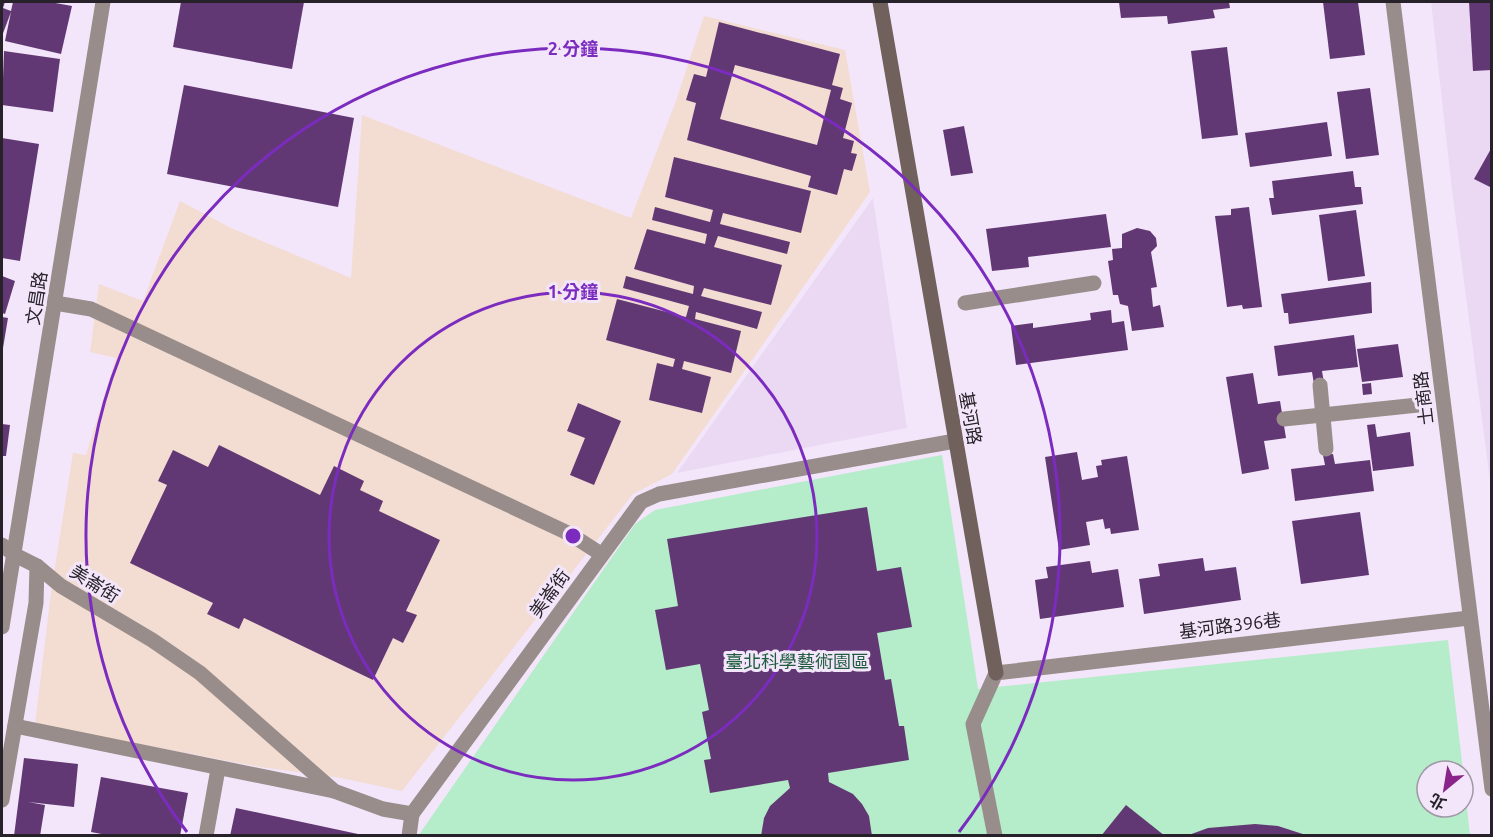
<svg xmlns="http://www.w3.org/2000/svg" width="1493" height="837" font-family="Ubuntu,'Noto Sans TC',sans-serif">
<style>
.built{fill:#ebd9f4}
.medical{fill:#f3dcd1}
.green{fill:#b5ecca}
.building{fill:#623874;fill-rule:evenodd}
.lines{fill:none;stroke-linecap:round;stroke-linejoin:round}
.street{stroke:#988d8a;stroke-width:15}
.secondary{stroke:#70615c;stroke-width:15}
.ring{fill:none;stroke:#7b2cbf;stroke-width:3}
.labels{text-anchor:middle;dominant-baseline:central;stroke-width:6;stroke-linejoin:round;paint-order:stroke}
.street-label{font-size:18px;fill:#272229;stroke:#f3e6fa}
.park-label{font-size:18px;fill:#205d3e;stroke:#f3e6fa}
.centre{fill:#7b2cbf;stroke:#f3e6fa;stroke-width:3}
.ring-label{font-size:18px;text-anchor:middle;font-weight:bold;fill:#7b2cbf;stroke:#f3e6fa;stroke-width:6;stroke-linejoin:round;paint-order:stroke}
</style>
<rect width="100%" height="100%" fill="#f3e6fa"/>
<g class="built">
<polygon points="1431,2 1491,2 1491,488 1452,190"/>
<polygon points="873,198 907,428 677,473"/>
</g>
<polygon class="medical" points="704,16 845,50 870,192 672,474 633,494 402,791 341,778 260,767 35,724 51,592 73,453 86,455 116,358 90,352 99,284 143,301 180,201 233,229 351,278 362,115 631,218 676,101"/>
<polygon class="green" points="942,455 978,689 1448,640 1463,771 1427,771 1427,807 1463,807 1463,772 1470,835 418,836 635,524 655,510"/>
<g class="building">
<polygon points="2,2 5,2 3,8 11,11 13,2 50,2 72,6 61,54 5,41 11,12 2,36"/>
<polygon points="181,2 304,2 292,69 173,47"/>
<polygon points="1119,2 1229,2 1230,8 1213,10 1215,18 1168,24 1167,16 1121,18"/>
<polygon points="1323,2 1358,2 1365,55 1330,59"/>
<polygon points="1469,2 1492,2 1492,70 1473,71"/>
<path d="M719,22L840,54L832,85L843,88L840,99L852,103L843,138L854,141L851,153L857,154L852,171L844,169L837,195L808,187L811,176L687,140L696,103L686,100L694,74L706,77ZM735,65L831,90L817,145L720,119Z"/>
<polygon points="1227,47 1238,135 1202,139 1191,51"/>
<polygon points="4,51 60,59 53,112 2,105"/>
<polygon points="184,85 354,118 338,207 167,174"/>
<polygon points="1370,88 1379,155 1346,159 1337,92"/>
<polygon points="1327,122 1332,156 1250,167 1245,133"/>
<polygon points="964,126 973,173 951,176 943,130"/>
<polygon points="2,138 39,144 20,261 2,258"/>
<polygon points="1492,147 1492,188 1474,179"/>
<polygon points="674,157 811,191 801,233 723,213 720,224 790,242 787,254 718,236 714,247 782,265 771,305 704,288 701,296 762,312 757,329 696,312 695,319 741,331 731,373 684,361 682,369 711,377 702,413 649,400 657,363 673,367 675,359 606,340 617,299 686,317 689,306 623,288 626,276 693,294 694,286 634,269 647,229 705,244 707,234 652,220 655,207 710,222 713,210 665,197"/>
<polygon points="1353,171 1355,187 1361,187 1363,204 1272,215 1269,198 1274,198 1272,181"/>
<polygon points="1249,207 1262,307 1243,309 1242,305 1227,307 1215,216 1231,215 1231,209"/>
<polygon points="1356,210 1365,276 1328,281 1319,215"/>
<polygon points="1106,214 1111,247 1028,257 1029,267 992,271 986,229"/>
<polygon points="1137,228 1150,231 1156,238 1157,246 1151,252 1157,287 1151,288 1153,307 1160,305 1164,327 1132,331 1128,306 1120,304 1118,295 1113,295 1108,261 1113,260 1112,249 1122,248 1122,234"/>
<polygon points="2,276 15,281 5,314 2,313"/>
<polygon points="1371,282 1372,313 1289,324 1288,313 1284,313 1281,294"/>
<polygon points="1111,310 1112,323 1124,321 1128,350 1016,365 1011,326 1033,323 1033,328 1091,320 1090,313"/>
<polygon points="2,317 8,318 3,348 2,348"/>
<polygon points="1354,335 1358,367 1322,371 1324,383 1314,384 1312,372 1278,376 1274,346"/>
<polygon points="1398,344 1403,377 1362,382 1357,349"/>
<polygon points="1253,373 1258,404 1280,401 1286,438 1264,441 1269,469 1242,474 1226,377"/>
<polygon points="1371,383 1372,394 1363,395 1362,384"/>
<polygon points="578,403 621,421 594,485 570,475 585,438 567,431"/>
<polygon points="2,424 10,425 6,456 2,456"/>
<polygon points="1375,424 1377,437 1410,432 1414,466 1373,471 1367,425"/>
<polygon points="219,445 320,495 334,466 364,481 360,490 383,501 379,511 440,540 406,611 417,615 403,643 393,638 373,680 244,618 239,629 207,614 213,603 130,563 167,485 158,481 173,450 208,467"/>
<polygon points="1077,452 1082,480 1098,477 1096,466 1102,465 1101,460 1127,456 1139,530 1111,534 1110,528 1105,529 1103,519 1086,522 1090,545 1059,550 1045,457"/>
<polygon points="1333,454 1335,464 1370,460 1374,491 1295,501 1291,469 1325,465 1323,455"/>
<polygon points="867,507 877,571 901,567 912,627 877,633 885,680 891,679 899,726 904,726 909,760 828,773 829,782 853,794 862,804 869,816 872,836 761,836 764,818 770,806 790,788 788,780 710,793 704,760 711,759 702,712 709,710 700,664 666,670 655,610 678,606 667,539"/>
<polygon points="1360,512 1369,575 1301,584 1292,521"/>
<polygon points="1203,558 1205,571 1236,567 1241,600 1144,614 1139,579 1160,576 1158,564"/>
<polygon points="1090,561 1092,573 1118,569 1124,607 1040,619 1035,580 1048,578 1046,567"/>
<polygon points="24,758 78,764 74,807 28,802 45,805 40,836 14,836"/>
<polygon points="101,777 188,793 180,836 112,836 91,832"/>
<polygon points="1126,805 1165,836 1101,836"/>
<polygon points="236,808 358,834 358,836 230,836"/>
<polygon points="1255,824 1278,826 1309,836 1186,836 1208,828"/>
</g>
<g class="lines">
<g class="street">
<polyline points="1393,2 1492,789"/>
<polyline points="55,303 91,309 570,534 601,554"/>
<polyline points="965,303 1094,283"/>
<polyline points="1320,385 1326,449"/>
<polyline points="1284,419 1418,405"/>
<polyline points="2,545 15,555 37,566 61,586 152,640 200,673 334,791 383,809 412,814 641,502 659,494 955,441"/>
<polyline points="2,627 103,2"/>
<polyline points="15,726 334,791"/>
<polyline points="2,800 36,603 37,566"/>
<polyline points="206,836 218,769"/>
<polyline points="409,836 412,814"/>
<polyline points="995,836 973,724 996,673 1469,618"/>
</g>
<polyline class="secondary" points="880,2 996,673"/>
</g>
<g class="ring">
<circle cx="573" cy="536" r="244"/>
<path d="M187 832A487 487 0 1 1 959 832"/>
</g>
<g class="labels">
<g class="street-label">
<text transform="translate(36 298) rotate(-81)">文昌路</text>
<text transform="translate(1423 398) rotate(-97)">士商路</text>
<text transform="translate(971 418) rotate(80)">基河路</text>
<text transform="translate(95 583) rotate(32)">美崙街</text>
<text transform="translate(549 593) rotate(-54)">美崙街</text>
<text transform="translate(1230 625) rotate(-7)">基河路396巷</text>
</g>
<g class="park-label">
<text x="797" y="661">臺北科學藝術園區</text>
</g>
</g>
<circle cx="573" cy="536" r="9" class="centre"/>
<g class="ring-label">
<text x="573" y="55">2 分鐘</text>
<text x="573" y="298">1 分鐘</text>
</g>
<rect width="1493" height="837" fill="none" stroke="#272229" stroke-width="6"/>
<g transform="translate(1445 789) rotate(210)"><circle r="28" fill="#f3e6fa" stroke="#a198a6" stroke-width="1.5"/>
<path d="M0-4.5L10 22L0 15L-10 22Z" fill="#8a248b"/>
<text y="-9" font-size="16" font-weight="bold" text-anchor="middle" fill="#272229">北</text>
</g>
</svg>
